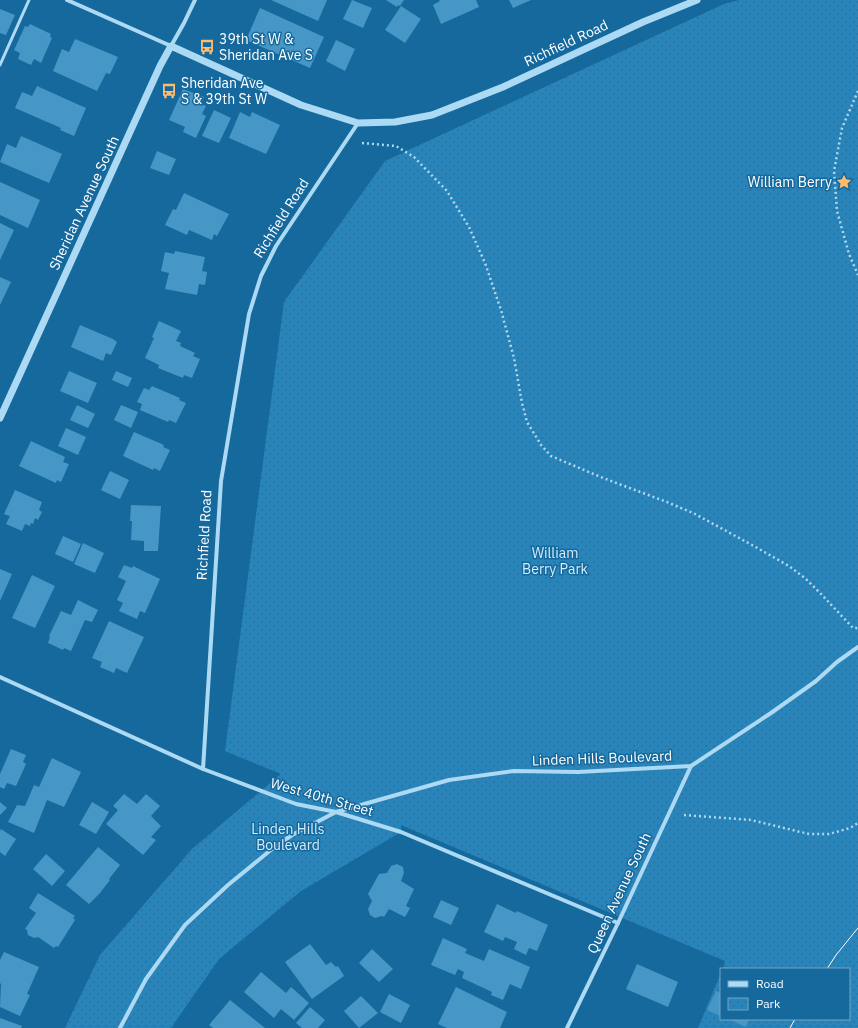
<svg xmlns="http://www.w3.org/2000/svg" width="858" height="1028" font-family="'IBM Plex Sans',sans-serif">
<style>
.park{fill:url(#park-dots)}
.building{fill:#4697c6}
.lines{fill:none;stroke-linecap:round;stroke-linejoin:round}
.path{stroke:#acd9f3;stroke-width:2.5;stroke-dasharray:2 3;stroke-linecap:butt}
.service{stroke:#acd9f3;stroke-width:3}
.minor{stroke:#acd9f3;stroke-width:4}
.tertiary{stroke:#acd9f3;stroke-width:7}
.tram{stroke:#fff;stroke-width:1}
.labels{text-anchor:middle;dominant-baseline:central;stroke-width:3;stroke-linejoin:round;paint-order:stroke}
.poi-label{font-size:14px;fill:#fff;stroke:#15699d;text-anchor:start}
.street-label{font-size:14px;fill:#fff;stroke:#15699d}
.park-label{font-size:14px;fill:#d4eefd;stroke:#15699d}
</style>
<defs>
<pattern id="park-dots" width="8" height="8" patternUnits="userSpaceOnUse"><rect width="8" height="8" fill="#2885bb"/><path d="M2 2h.1M6 6h.1" fill="none" stroke="#366e8f" stroke-width="1.8" stroke-linecap="round"/></pattern>
</defs>
<rect width="100%" height="100%" fill="#15699d"/>
<polygon class="park" points="739,0 858,0 858,1028 698,1028 721,973 721,1019 849,1019 849,969 723,969 725,961 401,825 401,832 301,891 219,959 171,1028 65,1028 100,955 192,849 281,774 225,751 284,302 385,161 724,4"/>
<g class="building">
<polygon points="271,0 327,0 318,21"/>
<polygon points="352,0 372,8 363,28 343,19"/>
<polygon points="386,0 404,0 400,6 398,5 397,7"/>
<polygon points="439,0 476,0 479,7 441,24 433,5 440,1"/>
<polygon points="509,0 531,0 513,8"/>
<polygon points="401,6 421,19 405,43 385,30"/>
<polygon points="260,8 324,37 310,68 246,40"/>
<polygon points="0,9 15,15 6,35 0,33"/>
<polygon points="30,24 51,34 50,37 52,38 41,63 34,59 31,65 18,59 20,53 14,50 25,26 28,27"/>
<polygon points="75,39 118,57 110,74 106,73 97,91 53,71 62,49 69,52"/>
<polygon points="336,40 355,49 345,71 326,61"/>
<polygon points="37,86 86,108 74,136 60,130 61,128 15,108 22,92 32,96"/>
<polygon points="183,89 204,97 201,104 206,106 202,114 206,116 196,138 183,132 185,127 169,120"/>
<polygon points="214,110 231,118 219,143 202,136"/>
<polygon points="240,112 250,117 252,112 280,125 266,154 229,138"/>
<polygon points="21,136 62,154 49,183 0,162 7,144 16,148"/>
<polygon points="157,151 176,159 169,175 150,168"/>
<polygon points="0,182 40,200 28,228 0,215"/>
<polygon points="184,193 229,214 217,236 214,234 212,240 189,230 187,235 165,225 173,209 176,210"/>
<polygon points="0,223 14,230 0,260"/>
<polygon points="175,251 205,257 202,271 207,272 205,285 199,284 197,295 165,289 169,273 161,271 165,252 174,254"/>
<polygon points="0,277 11,282 0,305"/>
<polygon points="159,321 181,331 176,341 181,343 180,346 195,353 193,356 200,359 192,378 184,375 183,378 158,368 159,365 145,358 154,338 152,337"/>
<polygon points="80,325 113,339 117,342 111,355 106,353 103,361 71,347"/>
<polygon points="69,371 97,383 88,403 60,391"/>
<polygon points="116,371 132,378 128,387 112,380"/>
<polygon points="152,386 180,398 179,400 186,403 176,423 169,420 168,422 140,410 142,404 137,402 144,388 149,390"/>
<polygon points="77,405 95,414 88,428 70,420"/>
<polygon points="121,405 138,412 131,428 114,420"/>
<polygon points="66,428 86,437 78,455 58,446"/>
<polygon points="134,432 164,445 163,447 170,450 160,471 154,468 153,470 123,456"/>
<polygon points="31,441 65,457 63,462 69,464 61,482 57,480 56,483 19,466"/>
<polygon points="110,471 129,480 120,499 101,490"/>
<polygon points="15,490 42,502 39,510 42,512 38,520 35,518 33,524 31,523 30,526 25,524 22,531 6,524 10,516 4,514"/>
<polygon points="131,505 161,506 158,551 144,551 144,541 131,540 132,521 130,521"/>
<polygon points="63,536 81,544 73,562 55,554"/>
<polygon points="83,543 104,553 95,573 74,564"/>
<polygon points="124,565 132,568 133,566 160,579 145,613 140,611 137,619 119,611 123,603 117,600 126,581 118,577"/>
<polygon points="0,569 12,574 0,601"/>
<polygon points="32,575 55,586 35,628 12,618"/>
<polygon points="78,600 98,610 92,622 85,620 71,651 64,648 63,650 48,643 50,637 49,636 61,611 71,615"/>
<polygon points="109,621 144,637 127,673 116,668 114,673 100,667 102,662 92,658"/>
<polygon points="11,749 26,755 23,762 26,764 16,786 7,783 4,789 0,787 0,774"/>
<polygon points="52,758 81,772 64,807 47,800 34,833 8,822 17,805 25,806 34,785 39,787"/>
<polygon points="124,794 137,804 146,794 160,806 151,816 161,826 151,837 156,840 143,855 106,824 118,810 113,806"/>
<polygon points="0,802 7,808 0,815"/>
<polygon points="92,802 109,812 96,834 79,825"/>
<polygon points="1,829 16,839 5,856 0,852 0,831"/>
<polygon points="98,847 120,865 109,879 110,880 100,893 89,904 66,885"/>
<polygon points="46,854 65,871 52,886 33,869"/>
<polygon points="397,864 403,867 404,873 401,881 414,889 406,906 410,908 405,917 389,909 384,917 382,916 375,918 370,915 368,909 372,901 368,894 379,874 387,873 391,866"/>
<polygon points="38,893 75,916 73,918 75,920 58,947 56,946 54,948 38,937 34,938 28,935 27,930 25,929 36,913 29,908"/>
<polygon points="441,900 459,908 451,925 433,917"/>
<polygon points="497,904 516,913 517,911 548,925 537,951 529,948 526,955 514,949 517,942 505,937 503,941 484,932"/>
<polygon points="443,938 467,949 465,953 484,961 489,949 530,967 521,989 510,984 503,1000 491,995 492,992 462,978 464,972 458,969 455,975 431,965"/>
<polygon points="310,944 326,965 331,962 336,967 338,966 344,976 312,999 285,962"/>
<polygon points="372,949 393,969 379,982 359,963"/>
<polygon points="4,952 39,967 27,994 30,995 20,1016 0,1007 1,984 0,983 0,960"/>
<polygon points="637,964 678,982 668,1007 626,989"/>
<polygon points="261,972 286,993 291,987 309,1003 294,1020 281,1009 274,1018 244,992"/>
<polygon points="456,987 507,1012 500,1028 447,1028 438,1024"/>
<polygon points="716,991 721,993 721,1016 707,1010"/>
<polygon points="389,994 410,1005 401,1023 380,1012"/>
<polygon points="361,996 378,1013 359,1028 344,1011"/>
<polygon points="230,1000 265,1028 213,1028 209,1025"/>
<polygon points="310,1007 325,1020 318,1028 302,1028 296,1023"/>
<polygon points="0,1018 22,1026 21,1028 0,1028"/>
<polygon points="728,1019 749,1019 746,1027"/>
</g>
<g class="lines">
<g class="path">
<polyline points="858,91 842,128 834,171 837,211 849,254 858,275"/>
<polyline points="362,143 396,146 414,157 447,191 469,227 485,263 501,310 514,358 522,403 527,422 541,445 551,456 603,478 667,502 695,514 752,545 789,566 806,579 821,594 853,628 858,628"/>
<polyline points="684,815 751,820 809,834 829,834 850,828 858,823"/>
</g>
<polyline class="service" points="0,65 29,0"/>
<g class="minor">
<polyline points="67,0 171,46 184,23 195,0"/>
<polyline points="0,677 203,769 296,804 336,812 401,832 618,923"/>
<polyline points="203,769 221,481 249,314 261,276 276,246 358,123"/>
<polyline points="120,1028 146,979 185,925 228,885 272,849 292,835 336,812 449,780 514,771 578,772 691,766 771,713 816,681 837,662 858,647"/>
<polyline points="567,1028 618,923 691,766"/>
</g>
<polyline class="tertiary" points="0,418 160,66 171,46 301,105 358,123 395,122 432,115 503,87 643,22 697,0"/>
<g class="tram">
<polyline points="827,969 836,955 858,928"/>
<polyline points="790,1028 795,1019"/>
</g>
</g>
<defs>
<g id="bus-bare" transform="scale(1.2)"><path d="M-5-6H5V4H4V6H2V4H-2V6H-4V4H-5ZM-3.5-4V0h7V-4ZM-3.5 1.2v1.5H-2V1.2ZM2 1.2v1.5H3.5V1.2Z" fill="#ffbb6e" stroke="#15699d" stroke-width="2.5" paint-order="stroke"/></g>
<g id="sight-bare" transform="scale(1.2)"><path d="M0-6L1.8-2.2L6-1.7L2.9 1.2L3.7 5.4L0 3.3L-3.7 5.4L-2.9 1.2L-6-1.7L-1.8-2.2Z" fill="#ffbb6e" stroke="#15699d" stroke-width="2.5" paint-order="stroke"/></g>
</defs>
<g fill-rule="evenodd">
<use href="#bus-bare" x="207" y="47"/>
<use href="#bus-bare" x="169" y="91"/>
<use href="#sight-bare" x="844" y="182"/>
</g>
<g class="labels">
<g class="poi-label">
<text x="219" y="39">39th St W &amp;<tspan x="219" dy="16">Sheridan Ave S</tspan></text>
<text x="181" y="83">Sheridan Ave<tspan x="181" dy="16">S &amp; 39th St W</tspan></text>
<text x="832" y="182" text-anchor="end">William Berry</text>
</g>
<g class="street-label">
<text transform="translate(566 43) rotate(-25)">Richfield Road</text>
<text transform="translate(84 203) rotate(-65)">Sheridan Avenue South</text>
<text transform="translate(281 218) rotate(-58)">Richfield Road</text>
<text transform="translate(204 535) rotate(-87)">Richfield Road</text>
<text transform="translate(602 758) rotate(-2)">Linden Hills Boulevard</text>
<text transform="translate(322 797) rotate(16)">West 40th Street</text>
<text transform="translate(619 893) rotate(-65)">Queen Avenue South</text>
</g>
<g class="park-label">
<text x="555" y="553">William<tspan x="555" dy="16">Berry Park</tspan></text>
<text x="288" y="829">Linden Hills<tspan x="288" dy="16">Boulevard</tspan></text>
</g>
</g>
<rect x="720" y="968" width="130" height="52" fill="#15699d" stroke="#73a5c4"/>
<rect x="728" y="981" width="20" height="6" fill="#acd9f3" stroke="#73a5c4"/>
<text x="756" y="988" font-size="12" fill="#ffffff">Road</text>
<rect x="728" y="998" width="20" height="12" fill="url(#park-dots)" stroke="#73a5c4"/>
<text x="756" y="1008" font-size="12" fill="#ffffff">Park</text>
</svg>
